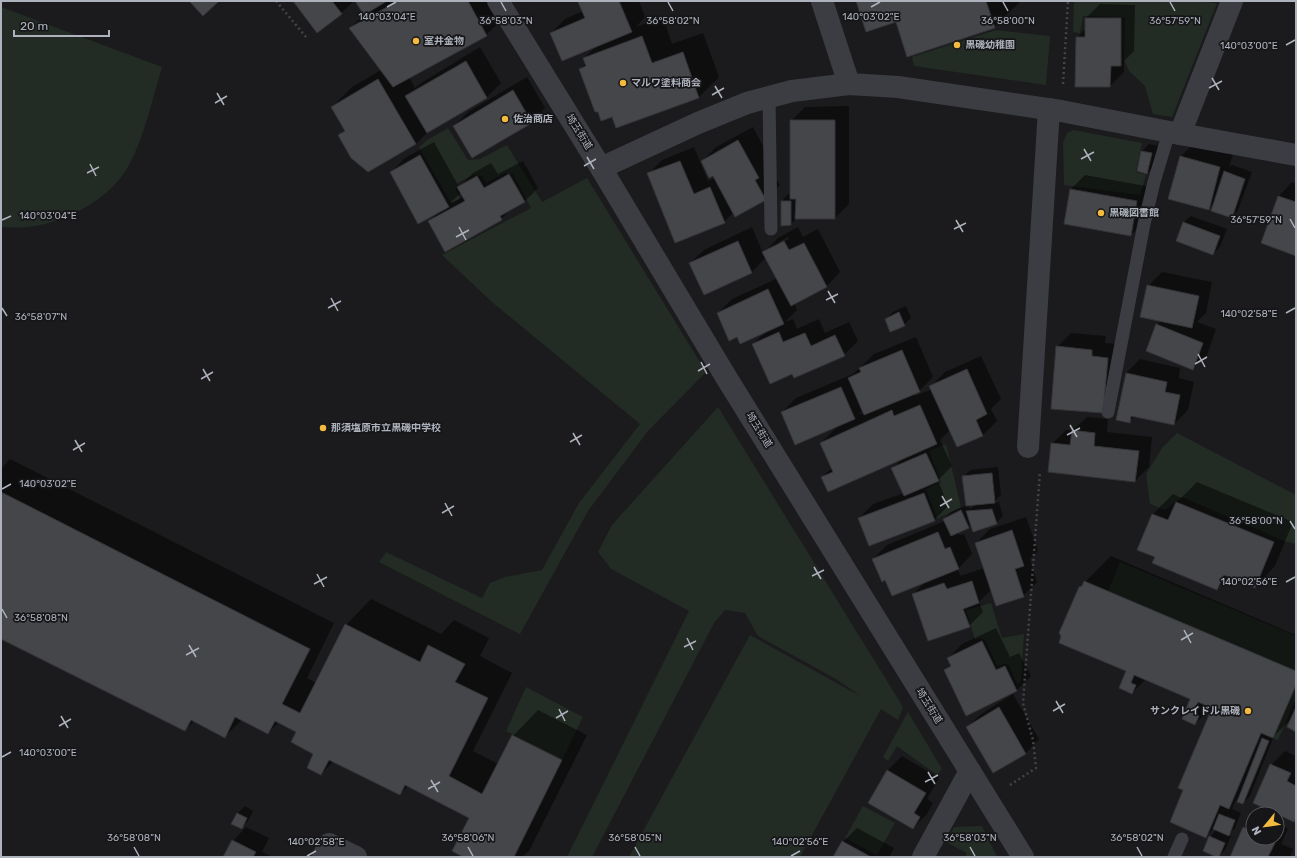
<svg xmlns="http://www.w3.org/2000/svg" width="1297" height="858" font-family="Rubik,'Noto Sans JP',sans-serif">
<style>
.green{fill:#222c24}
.shadow{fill:#0007;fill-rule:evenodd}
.building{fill:#45464a;stroke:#353539}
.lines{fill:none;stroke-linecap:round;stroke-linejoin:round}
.path{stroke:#424449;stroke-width:2.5;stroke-dasharray:2 3;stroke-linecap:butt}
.service{stroke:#3c3d42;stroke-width:13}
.minor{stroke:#3c3d42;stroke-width:22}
.tertiary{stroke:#3c3d42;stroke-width:22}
.ticks{fill:none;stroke:#adb2bd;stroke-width:1.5}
.poi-dot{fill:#f3bb3d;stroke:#161618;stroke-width:1.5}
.labels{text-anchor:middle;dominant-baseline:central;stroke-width:3.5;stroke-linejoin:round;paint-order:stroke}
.poi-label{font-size:10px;font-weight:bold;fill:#adb2bd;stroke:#161618;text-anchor:start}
.street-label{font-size:10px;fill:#adb2bd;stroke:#161618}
.ticks-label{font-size:10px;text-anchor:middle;fill:#adb2bd;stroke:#161618;stroke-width:3.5;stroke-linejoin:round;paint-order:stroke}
</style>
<rect width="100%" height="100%" fill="#1b1b1d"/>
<g class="green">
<polygon points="1074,1 1189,1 1217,3 1172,117 1153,114 1145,86 1129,71 1124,59 1125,17 1083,16 1080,33 1073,32"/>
<path d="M1,7L162,67C152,100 145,135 129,165C111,199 65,223 28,227C19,228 10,227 1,227Z"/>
<polygon points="996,30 1050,36 1046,85 914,66 912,57"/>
<polygon points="448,128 468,160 480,159 507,145 542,202 587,178 706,372 648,431 588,511 520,634 379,562 386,552 482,598 490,583 505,577 542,570 579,503 640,424 493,303 442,255 531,208 513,174 505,173 486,183 482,176 473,175 458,183 456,190 460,199 451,203 419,147 426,141"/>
<polygon points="1073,130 1142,143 1136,172 1146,175 1140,195 1064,185 1063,143 1067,133"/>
<polygon points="718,407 903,707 898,720 881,709 800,857 629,857 750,635 862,697 836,679 758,636 745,613 725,610 714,623 592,857 567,857 689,611 611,569 598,552 612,525"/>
<polygon points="1177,433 1296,495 1296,544 1284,541 1182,497 1165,510 1150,504 1146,474 1162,448"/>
<polygon points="946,444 961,507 937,519 926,489 941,482 929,451"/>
<polygon points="1120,562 1296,636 1296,671 1108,591"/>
<polygon points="991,603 1002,638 1024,634 1021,681 1017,684 1009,665 1005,664 997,666 985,640 981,638 975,640 966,610"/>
<polygon points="1296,685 1296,698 1278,740 1273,738"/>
<polygon points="526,687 583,717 562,760 506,731"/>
<polygon points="908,712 942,769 937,775 897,746 888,761 883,757"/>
<polygon points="863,806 895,823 877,855 845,838"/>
<polygon points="982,826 997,857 965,857 967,853 946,842 954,827"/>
</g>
<g class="shadow">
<polygon points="295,1 354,1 341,13"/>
<polygon points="357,1 499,1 507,15 486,35 409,77 415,88 421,83 480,47 501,83 487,97 427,133 416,144 368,171 339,136 345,129 332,107 352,87 381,70 350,28 364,14"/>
<polygon points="581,1 639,1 645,17 636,27 663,17 672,44 703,33 719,77 699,97 617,127 613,116 580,69 586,63 584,58 597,45 551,33 565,19 583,11 579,2"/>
<polygon points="857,1 1019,1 1020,2 994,27 897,21"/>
<polygon points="1100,4 1135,5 1134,51 1124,61 1124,72 1110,86 1077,38 1086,28 1086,18"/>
<polygon points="527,77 545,108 531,122 473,157 454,126 468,112"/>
<polygon points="849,106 849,204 835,218 797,218 791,224 782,201 788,194 791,194 791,121 805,107"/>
<polygon points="753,127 772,163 769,166 780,185 766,199 734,212 724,222 648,174 662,160 694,147 708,181 715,178 702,161 716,147"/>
<path d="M434,142L459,187L473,173L491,163L498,174L523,161L538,188L524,202L512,208L501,219L430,221L440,211L391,172L405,158ZM462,192L464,196L452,203L451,202Z"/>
<polygon points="1194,143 1233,154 1229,167 1232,165 1252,172 1238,210 1232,217 1215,202 1208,209 1180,157"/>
<polygon points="1149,144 1159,146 1154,166 1147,173 1138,171 1142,151"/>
<polygon points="1085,175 1151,187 1145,221 1131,235 1071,189"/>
<polygon points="1292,182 1296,184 1296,255 1262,242 1279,196"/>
<polygon points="1191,216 1227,229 1220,247 1213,254 1177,241 1184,222"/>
<path d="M752,227L763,253L778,238L798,227L803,237L818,229L840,272L827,286L794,303L797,310L785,322L793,319L797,329L819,319L825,333L849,322L858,341L844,355L792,373L753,344L766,332L737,336L718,313L732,299L778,278L766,257L752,272L704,294L690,263L704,250ZM788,237L789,239L779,244V242Z"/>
<polygon points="1162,272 1212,282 1206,313 1197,322 1216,329 1207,355 1193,368 1157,325 1161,320 1148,286"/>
<polygon points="906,306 911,318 904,325 886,319 893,312"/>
<polygon points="1071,333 1106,336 1105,343 1121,344 1102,412 1057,347"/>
<path d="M916,337L933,377L919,391L913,393L915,396L932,389L931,386L945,372L981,356L1001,399L991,409L997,421L983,435L957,446L950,430L940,440L952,466L938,480L948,506L934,520L859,518L873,504L904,493L892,469L903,458L822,477L832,468L821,443L839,425L782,412L796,398L853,374L874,354ZM863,410L864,412L858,415Z"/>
<polygon points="1140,359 1180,368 1179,378 1194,382 1188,410 1174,424 1135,416 1129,421 1126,373"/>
<polygon points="1087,417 1108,419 1107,432 1152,437 1149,467 1135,481 1052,444 1066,430 1073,430"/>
<polygon points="10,459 334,623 307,678 316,683 346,625 371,599 441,634 454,620 489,638 480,656 512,673 473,751 498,764 513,736 538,710 587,735 529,851 522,857 466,857 470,817 408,786 400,794 334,761 321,774 315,753 297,731 279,722 268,733 242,720 225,736 194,721 185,730 1,637 1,469"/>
<path d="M998,467L1001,495L993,503L999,502L1003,516L996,523L971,524L968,527L958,532L959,535L964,534L972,554L958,569L960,576L984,568L976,543L990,529L1026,517L1038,551L1030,559L1037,582L1023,596L992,589L979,602L983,612L969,626L913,594L926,581L886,579L873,559L887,545L945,521L944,519L951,512L967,505L963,477L970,470ZM975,504L970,509L968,505Z"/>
<polygon points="1197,482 1293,522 1275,566 1255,587 1230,576 1217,589 1156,557 1138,550 1153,514 1173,494 1181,498"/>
<polygon points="1111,556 1296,635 1296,731 1291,719 1274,736 1250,796 1243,803 1240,797 1235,802 1232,809 1241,813 1235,828 1228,835 1231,836 1225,850 1218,857 1210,837 1217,829 1214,828 1206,836 1184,789 1213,708 1212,707 1195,724 1183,719 1191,698 1146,679 1132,693 1127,671 1080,587"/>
<polygon points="996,628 1010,657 1019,653 1031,676 1017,690 966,714 945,670 951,664 948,658 962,644"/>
<polygon points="1013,694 1039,739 1026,753 993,772 967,727 981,714"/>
<polygon points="1285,751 1296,756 1296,819 1294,821 1271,765"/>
<polygon points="902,756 939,778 927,799 933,803 927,814 913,828 869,802 888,770"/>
<polygon points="245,806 253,811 248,821 241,828 233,824 238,813"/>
<polygon points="1253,819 1253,838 1277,838 1277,823 1288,829 1281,844 1293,849 1290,857 1231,857 1244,828"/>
<polygon points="246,827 269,838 262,852 273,857 225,857 233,841"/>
<polygon points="857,828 894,848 889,857 835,857 843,842"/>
</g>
<g class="building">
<polygon points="189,1 219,1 203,16"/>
<polygon points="293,1 332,1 342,14 317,33"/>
<polygon points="355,1 387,1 364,15"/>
<polygon points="398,1 468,1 487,36 393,87 349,28"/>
<polygon points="581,1 619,1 632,32 562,61 550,33 585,18 578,2"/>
<polygon points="856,1 986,1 995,28 907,57 896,22 866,32"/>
<polygon points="1085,18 1121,18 1121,66 1111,66 1110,87 1075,87 1076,37 1085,37"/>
<polygon points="642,36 652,63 683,52 699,98 616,128 612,117 601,121 598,112 595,112 579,69 586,66 583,58"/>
<polygon points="466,61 487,98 427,133 405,96"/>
<polygon points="378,79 416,144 368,172 351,158 338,135 345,131 331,107"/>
<polygon points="513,90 532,123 472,158 453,126"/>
<polygon points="790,120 835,120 835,219 795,219 796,199 790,199"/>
<polygon points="738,140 759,178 755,180 766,200 735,217 713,176 709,178 701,161"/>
<polygon points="1141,151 1152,153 1147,174 1137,171"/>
<polygon points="420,155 449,207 418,224 390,172"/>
<polygon points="1180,156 1220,167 1209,210 1168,199"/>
<polygon points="680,161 694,194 710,187 725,223 675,243 647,173"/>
<polygon points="1224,171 1245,179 1232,218 1211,211"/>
<polygon points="509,174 525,202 500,216 502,220 445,252 428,221 465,201 457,187 477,176 484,188"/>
<polygon points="1070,189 1137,201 1131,236 1064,224"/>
<polygon points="1278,196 1296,202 1296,256 1261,243"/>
<polygon points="781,201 791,201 791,225 781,226"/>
<polygon points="1183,222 1220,236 1213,255 1176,241"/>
<polygon points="738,241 752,273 704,295 689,263"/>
<polygon points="784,241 789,250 804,243 827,287 791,306 762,252"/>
<polygon points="1147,285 1199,296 1192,328 1140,317"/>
<polygon points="768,289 784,324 740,344 737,337 729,341 717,313"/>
<polygon points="899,312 905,326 890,332 885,319"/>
<polygon points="1156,324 1203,343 1193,370 1146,351"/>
<polygon points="779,332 783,342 805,333 811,346 835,335 845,356 794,378 792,374 770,384 752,344"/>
<polygon points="1056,346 1092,350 1092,356 1108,358 1103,413 1051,409"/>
<polygon points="902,350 920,392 864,415 848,378 861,372 859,368"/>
<polygon points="967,369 987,414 976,420 983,436 957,447 929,386"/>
<polygon points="1126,373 1167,382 1165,392 1180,395 1174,425 1131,416 1130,423 1116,420"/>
<polygon points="841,387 855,419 795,445 781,412"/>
<polygon points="920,405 937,444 828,492 821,477 833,472 820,443 892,410 894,416"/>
<polygon points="1072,430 1095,433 1094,446 1139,451 1135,482 1048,472 1051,443 1070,445"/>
<polygon points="926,453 939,481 904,496 891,468"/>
<polygon points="992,473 995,503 966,506 962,476"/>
<polygon points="1,492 310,649 282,704 300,713 345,624 420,662 428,645 465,664 455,682 488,698 449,776 482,794 512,735 562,760 514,857 463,857 452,851 469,818 405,785 400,795 329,760 321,775 307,768 313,754 291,742 296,732 275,721 268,734 235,717 225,738 191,720 185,731 1,639"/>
<polygon points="924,493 935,521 869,546 858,518"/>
<polygon points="1176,502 1274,542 1255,588 1224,575 1217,590 1152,563 1155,557 1137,550 1152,514 1168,520"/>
<polygon points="992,509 997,524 973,532 966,511"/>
<polygon points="961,510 969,528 951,536 943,519"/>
<polygon points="1012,530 1024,566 1015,569 1024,597 996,606 975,543"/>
<polygon points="938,532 945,549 950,547 959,569 892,596 885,580 882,582 872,559"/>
<polygon points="972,581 979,603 963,609 970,627 928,641 912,594 944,583 947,589"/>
<polygon points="1084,581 1296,671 1296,685 1273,738 1261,733 1229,809 1220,805 1206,838 1170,822 1183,790 1178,788 1212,708 1198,702 1193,713 1199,716 1195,725 1182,719 1190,699 1134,675 1131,683 1136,685 1132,694 1119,688 1126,671 1059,643 1061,636 1059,633 1079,587 1082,586"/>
<polygon points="982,641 996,670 1005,666 1017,691 966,716 944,670 951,666 947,658"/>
<polygon points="999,707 1026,754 993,773 966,727"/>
<polygon points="1296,707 1296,732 1287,727"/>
<polygon points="1262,738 1269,741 1243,804 1237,802"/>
<polygon points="1270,764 1291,773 1287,781 1296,786 1296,818 1294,822 1253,803"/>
<polygon points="887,770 926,793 914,813 920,817 913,829 868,803"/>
<polygon points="237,813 247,818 242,829 231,824"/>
<polygon points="1219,814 1235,820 1229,836 1213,829"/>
<polygon points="1243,827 1253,832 1253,838 1266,838 1275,843 1268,857 1230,857"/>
<polygon points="1209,836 1225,843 1219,857 1216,857 1203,851"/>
<polygon points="232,840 256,852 253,857 223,857"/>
<polygon points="842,841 871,857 833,857"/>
</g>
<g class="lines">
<g class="path">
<polyline points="276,1 306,37"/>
<polyline points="1063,84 1068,1"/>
<polyline points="1010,785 1036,768 1033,740 1023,703 1040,471"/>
</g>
<g class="service">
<polyline points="769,97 771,229"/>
<polyline points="1108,412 1144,224 1154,182 1169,132"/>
<polyline points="1174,857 1182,839"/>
</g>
<g class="minor">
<polyline points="822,1 849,84"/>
<polyline points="1180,134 1232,1"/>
<polyline points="601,168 698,123 747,103 792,91 849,84 898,87 1061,111 1180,134 1296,155"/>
<polyline points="1028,447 1049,109"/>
<polyline points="323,857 329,844 356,857"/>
<polyline points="923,857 970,771"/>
</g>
<polyline class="tertiary" points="498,1 601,168 726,377 1023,857"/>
</g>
<path class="ticks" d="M501,2L506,11M668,2L673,11M1003,2L1008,11M1170,2L1175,11M387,7L396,2M871,7L880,2M1286,45L1295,40M1212,78L1219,90M715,86L722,98M1209,88L1222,81M217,93L224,105M712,95L724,88M215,103L227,96M1084,149L1091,161M587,157L594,169M1081,159L1094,152M90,164L96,176M584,166L596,159M87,173L99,167M1290,219L1295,228M2,220L11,216M956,220L963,232M459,227L466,240M954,229L966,223M456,237L469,230M828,291L835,303M331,298L338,311M826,300L838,294M2,308L7,316M328,308L341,301M1286,313L1295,308M1198,354L1205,367M701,362L707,374M1195,364L1207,357M203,369L210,381M698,371L710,364M201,379L213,372M1070,425L1077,437M573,433L580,445M1067,435L1080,428M75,440L82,452M570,442L582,435M73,450L85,443M2,489L11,484M942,496L949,508M445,503L452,516M940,506L952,499M442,513L454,506M1290,521L1295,529M814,567L821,579M317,574L324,587M812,576L824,570M1286,582L1295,577M314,584L327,577M2,609L7,618M1184,630L1191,643M687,638L693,650M1181,640L1193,633M189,645L196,657M684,647L696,641M186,655L199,648M1056,701L1063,713M559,709L565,721M1053,711L1065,704M61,716L68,728M556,718L568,711M59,726L71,719M2,757L11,752M928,772L935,784M431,780L438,792M925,782L938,775M428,789L440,782M134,847L139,856M468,847L473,856M635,847L640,856M970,847L975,856M1137,847L1142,856M307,856L316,851M791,856L800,851"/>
<g class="poi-dot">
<circle cx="416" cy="41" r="4"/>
<circle cx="957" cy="45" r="4"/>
<circle cx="623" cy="83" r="4"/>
<circle cx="505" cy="119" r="4"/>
<circle cx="1101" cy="213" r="4"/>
<circle cx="323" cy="428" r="4"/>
<circle cx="1248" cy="711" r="4"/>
</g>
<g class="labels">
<g class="poi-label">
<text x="424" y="41">室井金物</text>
<text x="965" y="45">黒磯幼稚園</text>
<text x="631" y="83">マルワ塗料商会</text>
<text x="513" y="119">佐治商店</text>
<text x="1109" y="213">黒磯図書館</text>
<text x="331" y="428">那須塩原市立黒磯中学校</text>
<text x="1240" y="711" text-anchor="end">サンクレイドル黒磯</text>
</g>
<g class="street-label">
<text transform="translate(579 132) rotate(58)">埼玉街道</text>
<text transform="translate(759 430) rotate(58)">埼玉街道</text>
<text transform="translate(929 706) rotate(58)">埼玉街道</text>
</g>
</g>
<g class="ticks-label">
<text x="387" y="20">140°03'04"E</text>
<text x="871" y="20">140°03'02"E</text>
<text x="506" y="24">36°58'03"N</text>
<text x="673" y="24">36°58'02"N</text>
<text x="1008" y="24">36°58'00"N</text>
<text x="1175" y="24">36°57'59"N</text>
<text x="1249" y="49">140°03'00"E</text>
<text x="48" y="219">140°03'04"E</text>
<text x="1256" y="223">36°57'59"N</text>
<text x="1249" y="317">140°02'58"E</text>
<text x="41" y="320">36°58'07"N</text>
<text x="48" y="487">140°03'02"E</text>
<text x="1256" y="524">36°58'00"N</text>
<text x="1249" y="585">140°02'56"E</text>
<text x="41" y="621">36°58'08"N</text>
<text x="48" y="756">140°03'00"E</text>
<text x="134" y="841">36°58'08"N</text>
<text x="468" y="841">36°58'06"N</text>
<text x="635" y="841">36°58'05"N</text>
<text x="970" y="841">36°58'03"N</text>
<text x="1137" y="841">36°58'02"N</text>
<text x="316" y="845">140°02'58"E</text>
<text x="800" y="845">140°02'56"E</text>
</g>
<rect width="1297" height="858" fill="none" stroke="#adb2bd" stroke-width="4"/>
<g transform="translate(1265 826) rotate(241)"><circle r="19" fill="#161618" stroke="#52545a"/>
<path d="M0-3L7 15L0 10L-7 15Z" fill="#f3bb3d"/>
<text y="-6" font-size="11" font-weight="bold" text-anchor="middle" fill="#adb2bd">N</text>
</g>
<path d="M14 30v6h95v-6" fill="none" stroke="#adb2bd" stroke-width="2"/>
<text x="20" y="30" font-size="12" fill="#adb2bd" stroke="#161618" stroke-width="3" paint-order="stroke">20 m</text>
</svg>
